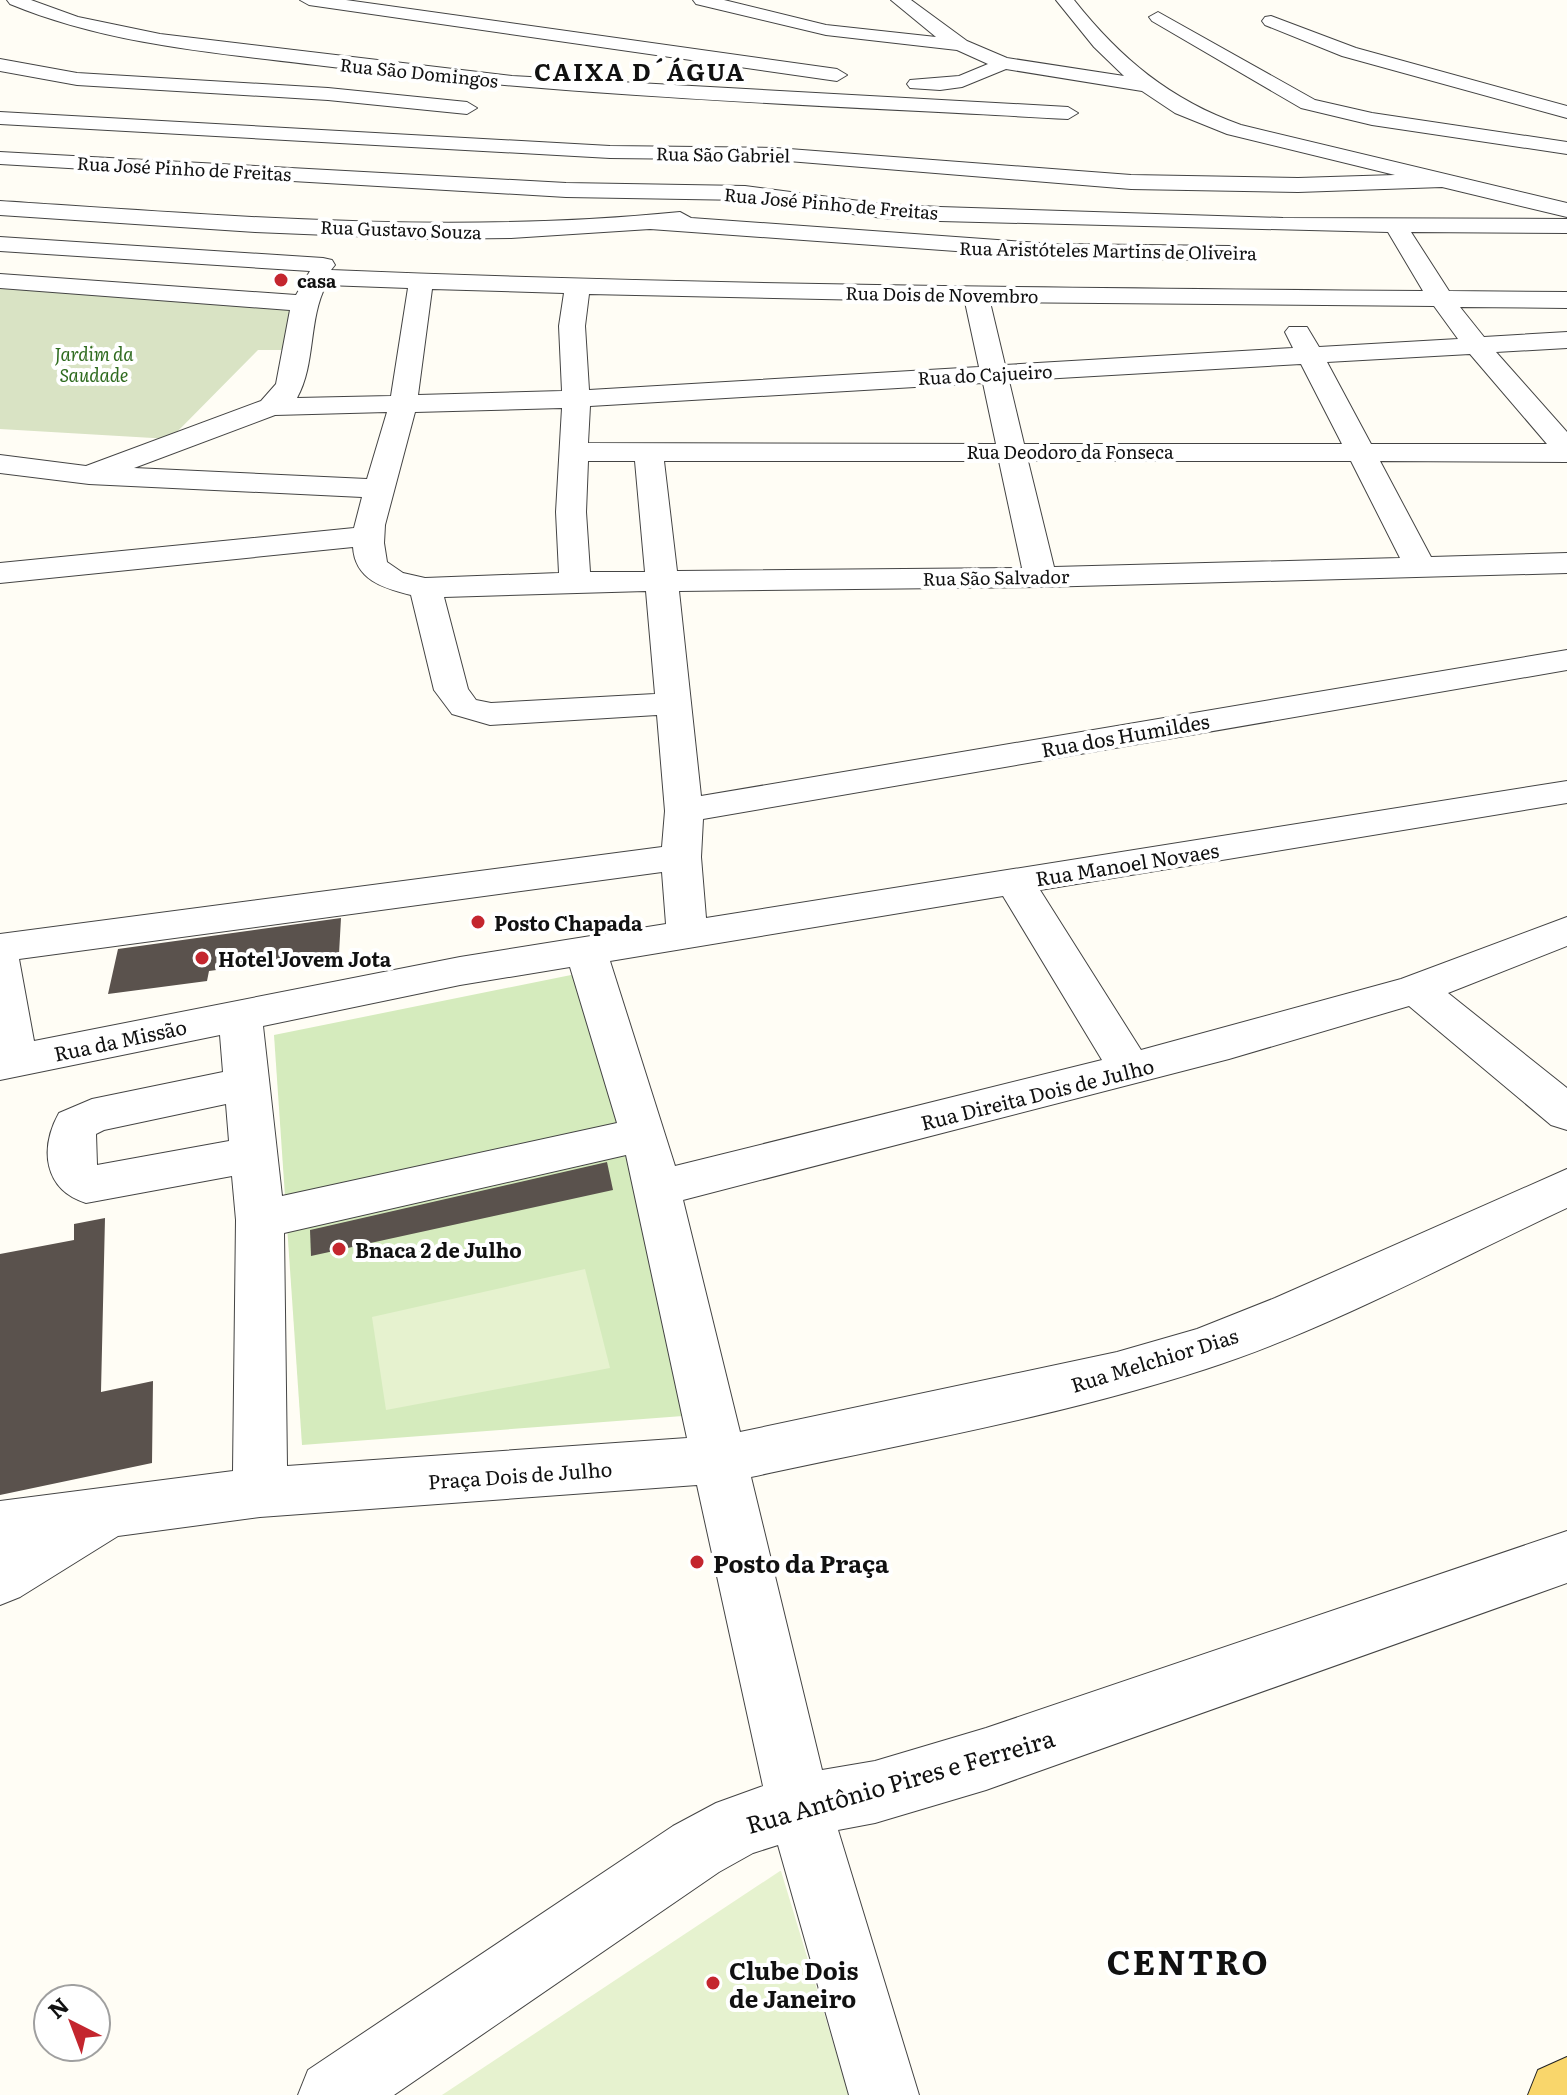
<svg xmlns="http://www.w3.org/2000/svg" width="1567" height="2095" font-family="Literata,serif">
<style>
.green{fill:#d5ebbd}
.cemetery{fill:#d9e3c4}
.pitch{fill:#e6f2cf}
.building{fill:#5a524d}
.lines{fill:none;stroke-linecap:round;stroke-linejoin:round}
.minor-casing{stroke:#444;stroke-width:2}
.major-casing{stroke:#222;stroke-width:2}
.minor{fill:#fff;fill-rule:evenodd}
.major{fill:#f9d66b;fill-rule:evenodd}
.poi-dot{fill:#c4262e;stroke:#fff;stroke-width:3}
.labels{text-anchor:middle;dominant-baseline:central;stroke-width:8;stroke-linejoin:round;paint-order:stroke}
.far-street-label{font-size:18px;fill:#111;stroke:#fff}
.far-poi-label{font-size:18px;font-weight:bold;fill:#111;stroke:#fff;text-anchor:start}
.far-park-label{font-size:18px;font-style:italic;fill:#2f6b1f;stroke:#fff}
.street-label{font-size:20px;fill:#111;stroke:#fff}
.poi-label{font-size:20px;font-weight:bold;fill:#111;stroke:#fff;text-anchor:start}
.far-district-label{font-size:24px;font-weight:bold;letter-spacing:2px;fill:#111;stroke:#fff}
.near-poi-label{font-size:24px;font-weight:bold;fill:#111;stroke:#fff;text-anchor:start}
.near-street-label{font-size:24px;fill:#111;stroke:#fff}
.near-district-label{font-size:34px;font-weight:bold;letter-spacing:2px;fill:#111;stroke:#fff}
</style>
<rect width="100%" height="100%" fill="#fffdf5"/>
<polygon class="green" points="581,973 696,1415 302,1445 274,1035"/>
<polygon class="cemetery" points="0,285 291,306 286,350 258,350 170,439 0,429"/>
<g class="pitch">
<polygon points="585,1269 610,1368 386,1410 372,1317"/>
<polygon points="781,1871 849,2095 442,2095 780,1871"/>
</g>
<g class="building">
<polygon points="341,918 339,954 209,971 207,981 108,994 118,949"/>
<polygon points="607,1162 613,1190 311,1256 310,1230"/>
<polygon points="105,1218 101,1392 153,1381 152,1463 0,1495 0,1254 74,1240 74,1224"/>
</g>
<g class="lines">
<g class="minor-casing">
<g id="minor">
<path d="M7,0H31L78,17L160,34L512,76L1068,107L1078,113L1068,119C820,105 571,97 324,66C218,53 109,45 10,4Z"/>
<polygon points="300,0 346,0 837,69 847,75 837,81 309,5"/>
<path d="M693,0H724L826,25L936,37L891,0H911L967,41L1007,58L1124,76L1094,47L1056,0H1074C1120,58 1170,100 1241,125L1567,203V217L1442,187L1298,192L1131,189L776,160L610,158L0,124V112L610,146L776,148L1131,175L1298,178L1395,175L1227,134L1175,113L1142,91L1006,69L962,87L940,90L910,88L907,84L910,80L959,76L988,64L957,50L826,35L696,4Z"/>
<polygon points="1158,12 1315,100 1372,113 1567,142 1567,154 1372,125 1301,108 1152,21 1149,17"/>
<polygon points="1271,16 1356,48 1567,106 1567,118 1342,56 1265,25 1262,21 1265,17"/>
<polygon points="0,59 77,73 328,88 467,102 477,108 467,114 328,100 77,85 0,71"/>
<path d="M0,152L566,183L745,186L883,204L940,207L1283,218L1567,219V233L1411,232L1449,291L1567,292V308L1460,307L1484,337L1567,332V348L1496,352L1567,432V462L1380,461L1431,557L1567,553V573L1040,587L679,591L701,796L1567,650V670L703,819L701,857L706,918L1567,781V803L1040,890L1141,1050L1401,979L1567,917V946L1448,993L1567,1088V1130L1551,1125L1409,1006L1229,1059L683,1200L740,1432L1117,1352L1197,1329L1275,1298L1567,1169V1208C1451,1262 1327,1330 1206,1369C1058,1417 903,1444 751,1477L822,1770L875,1761L986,1728L1567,1531V1583L986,1790L875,1823L838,1830L919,2095H849L778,1845L753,1853L719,1872L394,2095H298L308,2070L673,1826L716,1803L763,1786L697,1485L260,1517L118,1536L20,1597L0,1605V1501L233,1471L236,1220L232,1176L86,1203C44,1190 39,1149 59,1113L92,1099L223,1072L220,1035L0,1080V934L662,847L665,811L657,715L490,725L452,714L434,690L411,595C383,588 355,580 353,547L0,583V563L354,528L362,497L89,484L0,473V455L86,466L261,401L276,384L290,310L0,288V274L296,295L310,271L0,251V237L323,258L332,260L335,265L331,270C695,285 1059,288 1423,291L1388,232L940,221L883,218L745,200L566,197L0,164ZM326,285L408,288L391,396L297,398C316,364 308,320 326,285ZM432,289L564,293L559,326L562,391L418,395ZM589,294L965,302L979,367L589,390L585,326ZM990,302L1434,306L1458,339L1319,347L1307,327H1289L1285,332L1293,348L1005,365ZM1470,354L1547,444H1371L1327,362ZM1301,364L1342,444H1024L1009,381ZM983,383L996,444L588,443L590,406ZM562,408L556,512L559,573L425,578L403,573L387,562L384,543L385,525L415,412ZM387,412L367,479L134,468L275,415ZM588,461H635L645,572H590L586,512ZM664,461H999L1022,568L677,571ZM1028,461H1351L1400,558L1054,567ZM646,591L655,694L491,703L476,700L468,689L444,597ZM662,872L666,924L460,957L34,1041L19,959ZM1003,896L1102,1060L675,1166L610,961ZM570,967L617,1123L282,1196L263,1026L460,985ZM226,1104L229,1141L97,1165L96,1134L104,1130ZM626,1155L687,1438L287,1466L284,1233Z"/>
<path d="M0,201C230,216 449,235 680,212L691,218L1053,244L1229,246L1237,248L1241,253L1237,258L1229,260L1053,258L650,229L511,238L426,239L255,232L0,215Z"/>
</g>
</g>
<g class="major-casing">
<polygon id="major" points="1567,2057 1567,2095 1528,2095 1538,2070"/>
</g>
<use href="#minor" class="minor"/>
<use href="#major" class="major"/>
</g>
<g class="poi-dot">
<circle cx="281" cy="280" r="8"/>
<circle cx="478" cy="922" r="8"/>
<circle cx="202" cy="958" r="8"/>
<circle cx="339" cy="1249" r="8"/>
<circle cx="697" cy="1562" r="8"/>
<circle cx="713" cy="1983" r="8"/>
</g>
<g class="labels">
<g class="far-street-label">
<text transform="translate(419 72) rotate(6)">Rua São Domingos</text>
<text transform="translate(723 154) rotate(1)">Rua São Gabriel</text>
<text transform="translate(184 168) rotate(3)">Rua José Pinho de Freitas</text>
<text transform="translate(831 203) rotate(5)">Rua José Pinho de Freitas</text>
<text transform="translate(401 229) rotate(2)">Rua Gustavo Souza</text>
<text transform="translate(1108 250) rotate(1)">Rua Aristóteles Martins de Oliveira</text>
<text transform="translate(942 294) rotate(1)">Rua Dois de Novembro</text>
<text transform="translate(985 374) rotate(-3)">Rua do Cajueiro</text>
<text x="1070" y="451">Rua Deodoro da Fonseca</text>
<text transform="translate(996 577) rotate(-1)">Rua São Salvador</text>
</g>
<g class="far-poi-label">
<text x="297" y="280">casa</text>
</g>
<g class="far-park-label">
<text x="94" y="353">Jardim da<tspan x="94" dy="21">Saudade</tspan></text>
</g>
<g class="street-label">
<text transform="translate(1125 734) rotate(-10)">Rua dos Humildes</text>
<text transform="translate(1127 863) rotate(-9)">Rua Manoel Novaes</text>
<text transform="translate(120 1039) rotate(-12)">Rua da Missão</text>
<text transform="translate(1037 1093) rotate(-14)">Rua Direita Dois de Julho</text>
<text transform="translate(1154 1359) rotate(-17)">Rua Melchior Dias</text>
<text transform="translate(520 1474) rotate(-4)">Praça Dois de Julho</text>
</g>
<g class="poi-label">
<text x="494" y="922">Posto Chapada</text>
<text x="218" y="958">Hotel Jovem Jota</text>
<text x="355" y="1249">Bnaca 2 de Julho</text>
</g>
<g class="far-district-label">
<text x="640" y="70">CAIXA D´ÁGUA</text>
</g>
<g class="near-poi-label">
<text x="713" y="1562">Posto da Praça</text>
<text x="729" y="1969">Clube Dois<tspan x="729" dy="28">de Janeiro</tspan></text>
</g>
<g class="near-street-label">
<text transform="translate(900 1780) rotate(-16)">Rua Antônio Pires e Ferreira</text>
</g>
<g class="near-district-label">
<text x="1188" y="1960">CENTRO</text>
</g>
</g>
<g transform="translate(72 2023) rotate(318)"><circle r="38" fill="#ffffff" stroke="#a0a0a0" stroke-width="2"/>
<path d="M0-6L14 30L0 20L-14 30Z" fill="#c4262e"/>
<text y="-12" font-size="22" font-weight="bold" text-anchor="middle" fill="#111111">N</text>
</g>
</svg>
